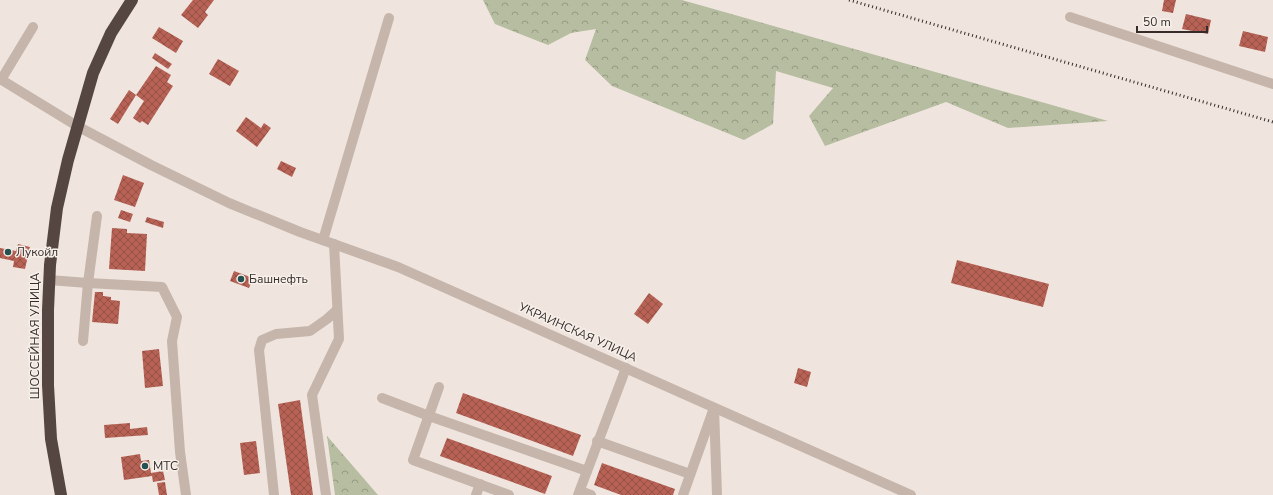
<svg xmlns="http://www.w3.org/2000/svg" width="1273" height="495" font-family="'Nunito Sans',sans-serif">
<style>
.forest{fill:url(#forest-crowns)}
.building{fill:url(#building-cross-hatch)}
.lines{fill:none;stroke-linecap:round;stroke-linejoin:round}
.minor{stroke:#c6b5ab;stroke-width:10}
.highway{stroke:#554642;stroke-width:12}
.rail{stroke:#352c2a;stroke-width:3;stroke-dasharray:1 3;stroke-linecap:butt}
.poi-dot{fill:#24514f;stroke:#f7f0ea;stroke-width:1.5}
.labels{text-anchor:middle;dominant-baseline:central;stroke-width:3;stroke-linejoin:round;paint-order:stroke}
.poi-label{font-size:12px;fill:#352c2a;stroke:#f7f0ea;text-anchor:start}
.street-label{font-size:12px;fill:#352c2a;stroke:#f7f0ea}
</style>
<defs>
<pattern id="forest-crowns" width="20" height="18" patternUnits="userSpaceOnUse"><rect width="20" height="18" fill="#b6bda0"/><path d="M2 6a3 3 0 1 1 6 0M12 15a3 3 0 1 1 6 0" fill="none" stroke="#959a83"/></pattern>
<pattern id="building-cross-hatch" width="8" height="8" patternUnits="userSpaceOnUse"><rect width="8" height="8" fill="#b76255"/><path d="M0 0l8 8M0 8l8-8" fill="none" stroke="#965147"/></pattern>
</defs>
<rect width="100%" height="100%" fill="#efe5de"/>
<g class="forest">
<polygon points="483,0 682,0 1108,121 1008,128 946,102 825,146 809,116 833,88 776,71 773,124 744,140 612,86 585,60 596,29 571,33 548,45 495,24"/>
<polygon points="327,436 378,495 335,495"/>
</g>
<g class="building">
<polygon points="193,0 214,0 205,12 208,15 198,28 181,15"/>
<polygon points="1164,0 1176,0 1173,13 1162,11"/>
<polygon points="1186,14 1211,20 1208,34 1182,29"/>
<polygon points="159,27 183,41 176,53 152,38"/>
<polygon points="1243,31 1268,37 1265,52 1239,46"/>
<polygon points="155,53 172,64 168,69 152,58"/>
<polygon points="218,59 239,71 230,86 209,74"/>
<polygon points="156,66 171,75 167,82 173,86 148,125 142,121 140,123 133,118 144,101 136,95 118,124 110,119 129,90 136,95"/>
<polygon points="246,117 261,128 264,123 271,128 257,147 236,131"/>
<polygon points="281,161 296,168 292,177 277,169"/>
<polygon points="123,175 144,183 135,207 114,200"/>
<polygon points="121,210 133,214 130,222 118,218"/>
<polygon points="147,217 164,222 163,228 145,222"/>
<polygon points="112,228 127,229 127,233 147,234 145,271 109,269"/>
<polygon points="18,244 30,247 25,269 13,267 14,261 0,258 0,248 16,251"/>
<polygon points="957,260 1049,284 1043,307 951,283"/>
<polygon points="234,271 253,278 249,288 230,281"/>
<polygon points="95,292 103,292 103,296 111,297 111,300 120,301 118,324 92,322"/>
<polygon points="649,293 663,304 648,324 634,314"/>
<polygon points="159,349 163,386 145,388 142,351"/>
<polygon points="798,368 811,372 807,387 794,383"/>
<polygon points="463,393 581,435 573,456 456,413"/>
<polygon points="300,400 313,495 291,495 278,404"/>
<polygon points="130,423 130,429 147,427 148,435 105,438 104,425"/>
<polygon points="447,438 552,476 545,494 440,456"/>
<polygon points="256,441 260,473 244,475 240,443"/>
<polygon points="140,454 141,461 149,460 151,473 163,471 165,480 153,482 152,476 124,480 121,457"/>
<polygon points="602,463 675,489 673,495 621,495 594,485"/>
<polygon points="165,482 167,495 159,495 157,483"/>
</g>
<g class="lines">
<g class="minor">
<polyline points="1070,17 1273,84"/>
<polyline points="0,79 77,126 151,165 229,203 300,232 398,267 911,495"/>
<polyline points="1,80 33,27"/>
<polyline points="323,240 389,18"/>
<polyline points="49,280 88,283 162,287 177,317 172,341 180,452 186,495"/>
<polyline points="83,341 88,283 97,216"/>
<polyline points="439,387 413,460 509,495"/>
<polyline points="382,398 429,416 587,471"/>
<polyline points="597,441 690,474"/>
<polyline points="580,491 591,495"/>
<polyline points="274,495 259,350 262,340 276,334 310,331 327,319 337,310"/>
<polyline points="326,495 312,395 339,339 334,244"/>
<polyline points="476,495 480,484"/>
<polyline points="578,495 626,368"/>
<polyline points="683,495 714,408 717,495"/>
</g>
<polyline class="highway" points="61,495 51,439 48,385 48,310 50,265 57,208 68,160 93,73 111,33 132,0"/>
<polyline class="rail" points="849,0 1273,122"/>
</g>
<g class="poi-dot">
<circle cx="8" cy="252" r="4"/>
<circle cx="241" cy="279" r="4"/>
<circle cx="145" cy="466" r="4"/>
</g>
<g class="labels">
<g class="poi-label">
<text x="16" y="252">Лукойл</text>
<text x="249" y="279">Башнефть</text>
<text x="153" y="466">МТС</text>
</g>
<g class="street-label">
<text transform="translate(578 332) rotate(24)">УКРАИНСКАЯ УЛИЦА</text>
<text transform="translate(35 336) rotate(-90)">ШОССЕЙНАЯ УЛИЦА</text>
</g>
</g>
<path d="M1137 26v6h70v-6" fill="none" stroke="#352c2a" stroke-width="2"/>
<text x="1143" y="26" font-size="12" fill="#352c2a" stroke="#f7f0ea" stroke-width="3" paint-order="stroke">50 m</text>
</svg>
